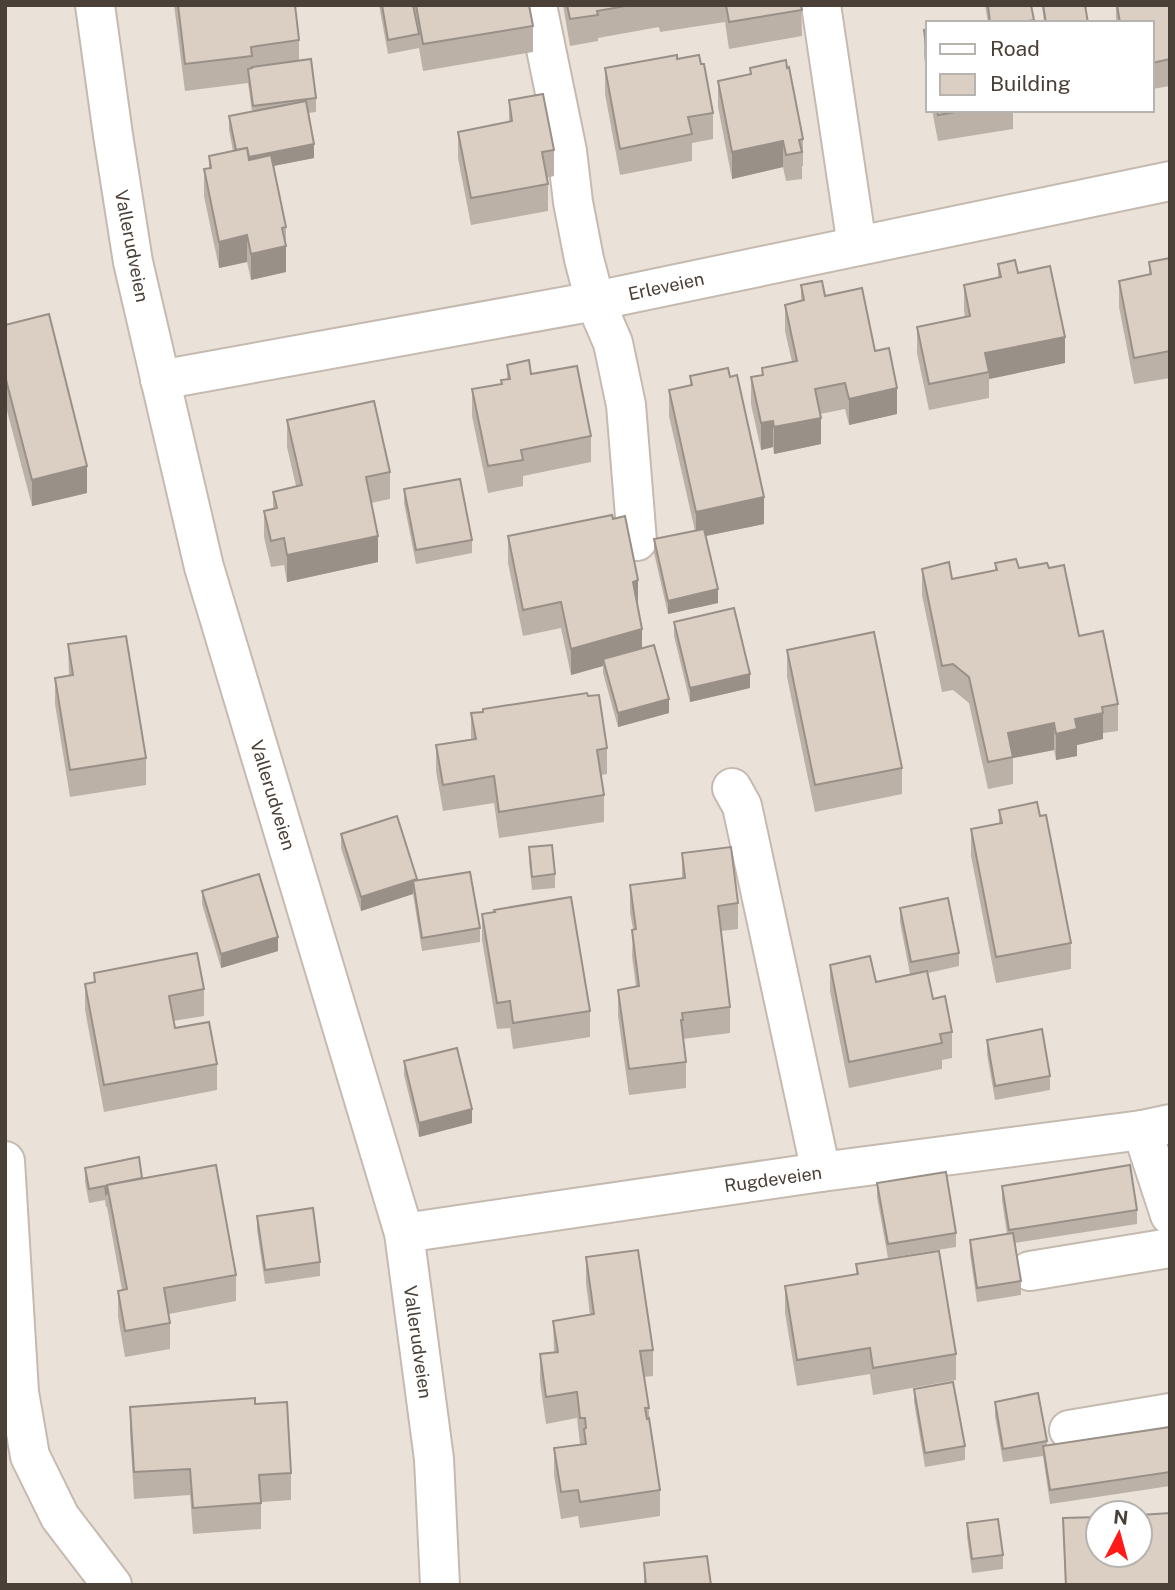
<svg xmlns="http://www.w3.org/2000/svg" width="1175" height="1590" font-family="'Public Sans',sans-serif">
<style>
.residential{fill:#eae2d8;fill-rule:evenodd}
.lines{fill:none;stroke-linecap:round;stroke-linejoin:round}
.minor-casing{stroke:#c5baaf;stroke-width:42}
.minor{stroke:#fff;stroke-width:38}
.wall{fill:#bcb1a7}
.shaded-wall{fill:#999088}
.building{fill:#dbcec2;stroke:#999088;stroke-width:2}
.labels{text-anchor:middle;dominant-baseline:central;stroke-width:7;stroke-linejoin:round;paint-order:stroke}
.street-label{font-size:18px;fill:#4a4038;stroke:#fff}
</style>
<rect width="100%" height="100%" fill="#f5f1ea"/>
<path class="residential" d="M5,5H1170V1585H5ZM928,23H1152V110H928ZM1098,1513H1140V1555H1098Z"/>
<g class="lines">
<g class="minor-casing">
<g id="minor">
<polyline points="95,5 113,135 133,262 204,567 404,1233 434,1459 440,1585"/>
<polyline points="537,5 567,151 573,202 584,259 595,301 613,343 626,405 637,541"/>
<polyline points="821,5 857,246"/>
<polyline points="160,380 595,301 1170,181"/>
<polyline points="732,788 742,806 821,1172"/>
<polyline points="1142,1130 1170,1215"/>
<polyline points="5,1161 19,1392 30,1456 60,1517 112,1585"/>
<polyline points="404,1233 821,1172 1142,1130 1170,1124"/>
<polyline points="1030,1271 1170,1248"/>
<polyline points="1069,1430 1170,1413"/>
</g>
</g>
<use href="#minor" class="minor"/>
</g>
<g class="wall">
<polygon points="174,5 295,5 299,40 299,60 316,98 316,112 308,113 314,158 273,166 286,227 286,272 251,280 247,262 219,268 204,196 204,169 209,169 209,156 233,151 229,130 229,116 252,112 248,83 185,91"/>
<polygon points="379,5 529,5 533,26 533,52 423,71 419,48 388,54"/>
<polygon points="563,5 801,5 802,36 729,49 725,22 660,32 659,27 598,38 598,41 570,46"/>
<polygon points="985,5 1031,5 1034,23 988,23"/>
<polygon points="1042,5 1085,5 1088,23 1044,23"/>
<polygon points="1116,5 1170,5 1170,86 1152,89 1152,23 1116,23"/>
<polygon points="928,29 928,85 924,56 924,30"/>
<polygon points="677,59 713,113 713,139 692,143 692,161 620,175 605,94 605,68"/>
<polygon points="750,68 803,139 803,166 802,166 802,179 786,181 783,167 732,179 718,107 718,81 750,75"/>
<polygon points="509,100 554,150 554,176 546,178 548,184 548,211 471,225 458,158 458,132 509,122"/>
<polygon points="932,110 1013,110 1013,129 938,141"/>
<polygon points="1170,258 1170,378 1134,384 1119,307 1119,281 1149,275 1149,262"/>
<polygon points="998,264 1018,273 1065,363 989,379 989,398 929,410 917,353 917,327 965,317 964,311 964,285 998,277"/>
<polygon points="801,285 825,296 875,351 897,414 849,425 845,409 820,414 821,444 774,454 773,447 761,450 751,404 751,377 762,375 762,368 792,362 785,331 785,305 801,301"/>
<polygon points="5,325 87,493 32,506 5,403"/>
<polygon points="507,365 531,374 591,436 591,462 523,476 523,486 488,493 472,416 472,389 501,384 501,380 507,379"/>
<polygon points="690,376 764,524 706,536 718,603 668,614 654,553 654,539 695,531 669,416 669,390 690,385"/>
<polygon points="287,420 390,472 390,499 371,503 378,562 287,582 284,565 271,567 264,537 264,511 273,509 273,492 296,486 287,447"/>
<polygon points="404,489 472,540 472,553 416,564 404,503"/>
<polygon points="508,536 638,607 642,648 669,713 618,727 603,673 603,666 571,675 561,628 523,636 508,563"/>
<polygon points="995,563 1019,568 1049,568 1079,636 1118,704 1118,731 1103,733 1103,739 1077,745 1077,756 1056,760 1054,750 1013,758 1013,784 988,789 969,703 953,690 942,692 922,595 922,569 952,579 995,571"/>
<polygon points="674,622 750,688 690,702 674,636"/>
<polygon points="68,644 146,758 146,785 70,797 55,704 55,678 69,676"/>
<polygon points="787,650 902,768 902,794 815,812 787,677"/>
<polygon points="588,696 607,748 607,774 601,775 604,795 604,822 499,838 494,803 443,811 436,771 436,745 471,739 471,713"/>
<polygon points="999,810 1040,816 1071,943 1071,969 996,983 971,856 971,829 999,824"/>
<polygon points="341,834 417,881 480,928 480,942 422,951 413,894 361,911 341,848"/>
<polygon points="529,847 555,874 555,888 532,890 529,861"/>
<polygon points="682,853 738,903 738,929 721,931 730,1007 730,1033 683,1039 686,1062 686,1088 629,1095 618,1016 618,990 636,987 632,956 633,929 630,912 630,885 682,879"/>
<polygon points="202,891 278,951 221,968 202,904"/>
<polygon points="900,908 959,953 959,966 928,973 933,999 952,1032 952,1058 942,1060 942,1069 849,1088 830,991 830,965 876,982 910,974 900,922"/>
<polygon points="494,910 590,1011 590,1037 513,1049 510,1028 497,1029 482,940 482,914 494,912"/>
<polygon points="94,973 204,989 204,1016 173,1021 175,1028 217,1064 217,1090 104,1112 85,1010 85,984 94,983"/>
<polygon points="987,1040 1050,1076 1050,1090 995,1100 987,1054"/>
<polygon points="404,1061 472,1123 419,1137 404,1075"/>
<polygon points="85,1168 142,1178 236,1275 236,1301 169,1314 170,1323 170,1349 125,1357 118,1317 118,1291 122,1290 107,1207 106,1207 105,1200 89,1203 85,1182"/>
<polygon points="877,1183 956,1233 956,1247 888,1258 877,1197"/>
<polygon points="1002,1186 1137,1210 1137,1224 1015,1243 1021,1281 1021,1295 977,1302 970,1254 970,1240 1007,1234 1002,1200"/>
<polygon points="257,1216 320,1262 320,1276 265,1284 257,1230"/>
<polygon points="586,1257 653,1350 653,1376 644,1377 649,1408 649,1419 660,1490 660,1516 580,1528 578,1516 561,1519 554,1475 554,1448 580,1444 577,1418 546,1424 540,1381 540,1354 554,1352 553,1321 590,1315 586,1283"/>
<polygon points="856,1264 956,1354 956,1380 873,1395 870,1374 797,1386 785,1313 785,1286 856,1274"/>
<polygon points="914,1389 965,1446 965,1460 925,1467 914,1402"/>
<polygon points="995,1402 1047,1441 1047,1446 1170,1427 1170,1486 1050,1504 1043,1456 1003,1462 995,1416"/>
<polygon points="255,1404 291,1473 291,1500 261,1502 261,1529 193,1534 190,1495 134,1499 130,1433 130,1407"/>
<polygon points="1063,1518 1170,1585 1065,1585"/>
<polygon points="967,1523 1003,1555 1003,1569 972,1573 967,1537"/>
<polygon points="644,1563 711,1585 644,1585"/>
</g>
<g class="shaded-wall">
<polygon points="783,141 783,167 732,179 732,152"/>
<polygon points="314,144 314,158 238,173 238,160"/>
<polygon points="247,235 247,262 219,268 219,242"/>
<polygon points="286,246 286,272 251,280 251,254"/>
<polygon points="1065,337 1065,363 989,379 989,372 985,353"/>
<polygon points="897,388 897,414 849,425 849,399"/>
<polygon points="821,418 821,444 774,454 774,427"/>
<polygon points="773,421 773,447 761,450 761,423"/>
<polygon points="87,466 87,493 32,506 32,480"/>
<polygon points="764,497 764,524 696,538 696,512"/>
<polygon points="378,536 378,562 287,582 287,555"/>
<polygon points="638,580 638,607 633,582"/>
<polygon points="718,589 718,603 668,614 668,601"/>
<polygon points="642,629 642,655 603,659 603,666 571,675 571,649"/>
<polygon points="750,674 750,688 690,702 690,688"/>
<polygon points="669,699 669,713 618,727 618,713"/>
<polygon points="1103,713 1103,739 1077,745 1077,756 1056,760 1056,734 1075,719"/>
<polygon points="1054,723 1054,750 1013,758 1008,733"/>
<polygon points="417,879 417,893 413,881 413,894 361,911 361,897"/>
<polygon points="278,937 278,951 221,968 221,954"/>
<polygon points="472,1109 472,1123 419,1137 419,1123"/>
</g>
<g class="building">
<polygon points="178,5 295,5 299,40 251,47 252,56 185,64"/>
<polygon points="382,5 413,5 419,34 388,40"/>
<polygon points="416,5 529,5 533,26 423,44"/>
<polygon points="567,5 631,5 597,11 598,15 570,19"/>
<polygon points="726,5 801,5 802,10 729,22"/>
<polygon points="988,5 1031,5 1034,20 1017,23 990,23"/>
<polygon points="1043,5 1085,5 1088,23 1046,23"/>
<polygon points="1117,5 1170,5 1170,59 1152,63 1152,23 1120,23"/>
<polygon points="928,29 928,59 924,30"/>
<polygon points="677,55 677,59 699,55 701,64 704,64 713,113 688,117 692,134 620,149 605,68"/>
<polygon points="311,59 316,98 253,106 248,69 252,68 252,67"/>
<polygon points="786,60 787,68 789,67 803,139 799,140 802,152 786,155 783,141 732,152 718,81 751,74 750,68"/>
<polygon points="543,94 554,150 542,152 548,184 471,198 458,132 512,121 509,100"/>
<polygon points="306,101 314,144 249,157 247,148 236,150 229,116"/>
<polygon points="937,110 967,110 938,115"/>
<polygon points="247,148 249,160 271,155 286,227 282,228 286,246 251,254 247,235 219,242 204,169 211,168 209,156"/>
<polygon points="1170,258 1170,351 1134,358 1119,281 1151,274 1149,262"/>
<polygon points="1015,260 1018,273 1050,266 1065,337 985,353 989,372 929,384 917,327 970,316 964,285 1001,277 998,264"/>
<polygon points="822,281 825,296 862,288 875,351 889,348 897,388 849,399 845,383 815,389 821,418 774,427 773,421 761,423 751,377 763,375 762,368 797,361 785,305 804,300 801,285"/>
<polygon points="49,314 87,466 32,480 5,376 5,325"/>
<polygon points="529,360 531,374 577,366 591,436 521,450 523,460 488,466 472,389 502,384 501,380 510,379 507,365"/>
<polygon points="728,368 730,377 737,375 764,497 696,512 669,390 692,385 690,376"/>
<polygon points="374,401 390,472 366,477 378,536 287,555 284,538 271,541 264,511 277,508 273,492 302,485 287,420"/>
<polygon points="460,479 472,540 416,550 404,489"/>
<polygon points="612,515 613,519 625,516 638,580 633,582 642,629 571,649 561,602 523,610 508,536"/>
<polygon points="704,529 718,589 668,601 654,539"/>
<polygon points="1016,559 1019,568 1047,563 1049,568 1064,565 1079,636 1103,631 1118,704 1102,707 1103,713 1075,719 1077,729 1056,734 1054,723 1008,733 1013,757 988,762 969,677 953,664 942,666 922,569 949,562 952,579 997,570 995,563"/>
<polygon points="734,608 750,674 690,688 674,622"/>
<polygon points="874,632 902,768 815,785 787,650"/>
<polygon points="126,636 146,758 70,770 55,678 73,675 68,644"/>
<polygon points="654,645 669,699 618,713 603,659"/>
<polygon points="587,693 588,696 599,695 607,748 597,750 604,795 499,812 494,776 443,785 436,745 476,739 471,713 483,712 483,709"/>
<polygon points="1037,802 1040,816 1046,815 1071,943 996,957 971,829 1002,823 999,810"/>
<polygon points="397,816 417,879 361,897 341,834"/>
<polygon points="552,845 555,874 532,877 529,847"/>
<polygon points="731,847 738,903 718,906 730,1007 682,1013 683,1020 681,1020 686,1062 629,1069 618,990 639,986 632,930 636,929 630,885 685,878 682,853"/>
<polygon points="470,872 480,928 422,938 413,881"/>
<polygon points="259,874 278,937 221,954 202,891"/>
<polygon points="571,897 590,1011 513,1023 510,1001 497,1003 482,914 495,912 494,910"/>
<polygon points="948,898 959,953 911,962 900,908"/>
<polygon points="197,953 204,989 169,996 175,1028 209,1022 217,1064 104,1085 85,984 95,982 94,973"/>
<polygon points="870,956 876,982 927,971 933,999 945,996 952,1032 940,1034 942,1043 849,1062 830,965"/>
<polygon points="1042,1029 1050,1076 995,1086 987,1040"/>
<polygon points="457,1048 472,1109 419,1123 404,1061"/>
<polygon points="139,1157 142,1178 107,1185 107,1193 106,1194 105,1186 89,1189 85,1168"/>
<polygon points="216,1165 236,1275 164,1288 170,1323 125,1331 118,1291 127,1289 107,1185"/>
<polygon points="1130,1165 1137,1210 1009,1230 1002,1186"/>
<polygon points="946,1172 956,1233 888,1244 877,1183"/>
<polygon points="313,1208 320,1262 265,1270 257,1216"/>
<polygon points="1013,1233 1021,1281 977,1288 970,1240"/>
<polygon points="638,1250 653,1350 640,1351 649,1408 645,1408 647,1419 649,1418 660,1490 580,1502 578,1490 561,1492 554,1448 586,1444 584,1429 586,1428 585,1418 580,1418 577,1392 546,1397 540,1354 558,1352 553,1321 594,1314 586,1257"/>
<polygon points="939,1251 956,1354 873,1368 870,1348 797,1360 785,1286 858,1274 856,1264"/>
<polygon points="953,1382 965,1446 925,1453 914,1389"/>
<polygon points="1038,1393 1047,1441 1003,1449 995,1402"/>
<polygon points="255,1398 255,1404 287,1402 291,1473 259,1475 261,1503 193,1508 190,1469 134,1472 130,1407"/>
<polygon points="1170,1427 1170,1472 1050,1490 1043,1446"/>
<polygon points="1170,1513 1170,1585 1066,1585 1063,1518 1098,1517 1098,1555 1140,1555 1140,1515"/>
<polygon points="998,1519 1003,1555 972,1559 967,1523"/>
<polygon points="707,1556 711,1585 646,1585 644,1563"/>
</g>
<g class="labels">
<g class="street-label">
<text transform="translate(132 246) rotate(79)">Vallerudveien</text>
<text transform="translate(666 286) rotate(-12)">Erleveien</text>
<text transform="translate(273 795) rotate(73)">Vallerudveien</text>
<text transform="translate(773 1179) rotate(-8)">Rugdeveien</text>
<text transform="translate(418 1342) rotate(82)">Vallerudveien</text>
</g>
</g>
<rect width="1175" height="1590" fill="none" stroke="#4a4038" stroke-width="14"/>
<rect x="926" y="21" width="228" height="91" fill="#ffffff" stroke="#b7b3af" stroke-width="2"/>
<rect x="940" y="44" width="35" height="10" fill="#ffffff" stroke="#b7b3af" stroke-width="2"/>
<text x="990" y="56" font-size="21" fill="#4a4038">Road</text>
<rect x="940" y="74" width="35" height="21" fill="#dbcec2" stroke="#b7b3af" stroke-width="2"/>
<text x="990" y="91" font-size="21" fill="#4a4038">Building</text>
<g transform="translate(1119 1534) rotate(6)"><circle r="33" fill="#ffffff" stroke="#b7b3af" stroke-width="2"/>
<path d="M0-5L12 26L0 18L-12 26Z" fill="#ff1a18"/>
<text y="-10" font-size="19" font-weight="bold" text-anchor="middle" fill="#4a4038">N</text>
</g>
</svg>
